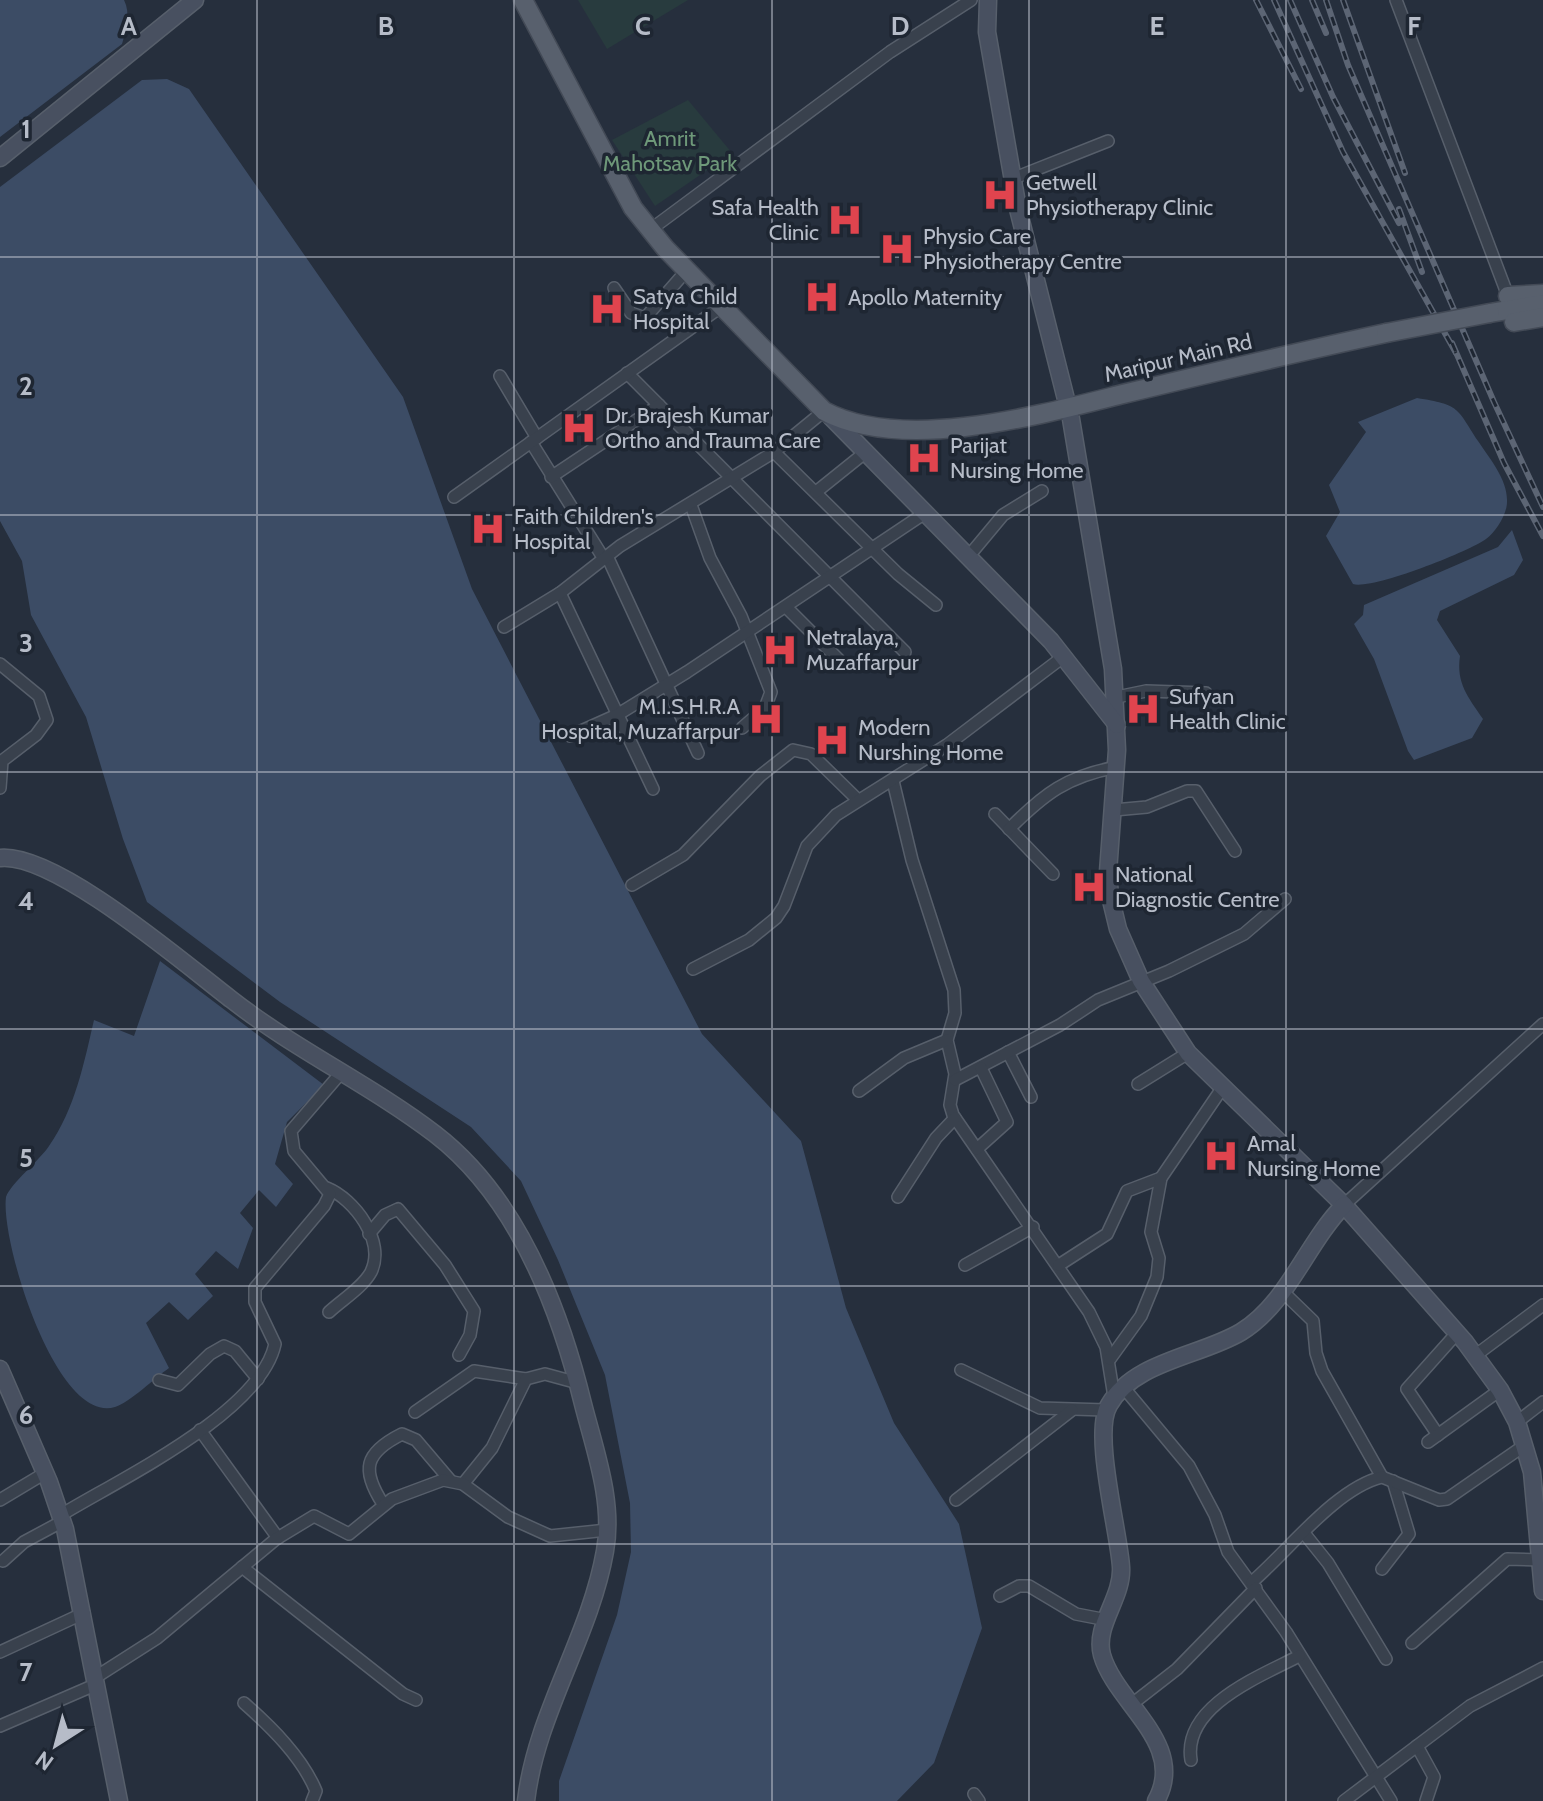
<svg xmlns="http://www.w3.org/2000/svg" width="1543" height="1801" font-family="Cabin,sans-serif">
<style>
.green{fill:#283b3e}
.water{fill:#3c4c65}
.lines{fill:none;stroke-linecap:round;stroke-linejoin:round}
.street-casing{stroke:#575f6b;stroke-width:14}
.secondary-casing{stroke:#575f6b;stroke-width:19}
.primary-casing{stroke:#434a56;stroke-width:21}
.street{stroke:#39414d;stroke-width:11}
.secondary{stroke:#485060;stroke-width:16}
.primary{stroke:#58606d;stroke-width:18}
.rail-casing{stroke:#5c6574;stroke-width:6}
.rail{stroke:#1e2632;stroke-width:3;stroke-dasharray:9;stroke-linecap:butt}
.primary-bridge-casing{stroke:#434a56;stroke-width:21;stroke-linecap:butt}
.primary-bridge{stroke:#58606d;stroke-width:18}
.grid{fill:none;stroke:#b6bcc8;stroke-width:2;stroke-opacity:0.55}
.labels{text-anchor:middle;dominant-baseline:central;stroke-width:7;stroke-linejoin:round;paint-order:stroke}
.park-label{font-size:22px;fill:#6e9879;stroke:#1e2632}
.poi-label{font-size:22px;fill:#b6bcc8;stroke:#1e2632;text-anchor:start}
.street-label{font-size:22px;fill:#b6bcc8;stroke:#1e2632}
.grid-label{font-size:26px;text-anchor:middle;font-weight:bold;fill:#b6bcc8;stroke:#1e2632;stroke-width:7;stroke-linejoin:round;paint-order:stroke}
</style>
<rect width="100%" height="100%" fill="#262f3d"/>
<g class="green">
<polygon points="578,0 688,0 607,49"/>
<polygon points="688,100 732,153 655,206 612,140"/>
</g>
<g class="water">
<path d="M0,0H124C131,14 126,30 122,44L0,137Z"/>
<polygon points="167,79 189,89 403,397 472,589 702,1034 801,1141 846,1308 894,1423 959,1524 982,1628 934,1763 897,1801 559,1801 559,1781 617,1615 631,1552 630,1503 605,1375 558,1260 521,1181 471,1127 280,1002 147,902 123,839 86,717 31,615 22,561 0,521 0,187 142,80"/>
<path d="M1417,398C1460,405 1456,407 1478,441C1490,459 1508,480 1507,502C1507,514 1496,532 1486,539C1468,552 1372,590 1353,584L1326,536L1340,512L1329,485L1366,432L1358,422Z"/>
<path d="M1512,530L1523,560L1514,575L1440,611L1437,620L1460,656C1456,683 1468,697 1483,719L1472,738L1414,760L1408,751L1374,659L1354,624L1363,615L1364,605L1498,547Z"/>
<path d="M160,961L324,1085L287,1122L275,1164L293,1184L276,1207L259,1190L240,1213L253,1228L238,1269L216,1251L195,1274L213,1296L188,1320L169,1302L146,1323L169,1368C156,1377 129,1403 115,1407C56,1425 0,1240 6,1197C11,1183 39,1161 49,1146C75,1109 84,1063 94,1020L134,1036Z"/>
</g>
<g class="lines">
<g class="street-casing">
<g id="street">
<polyline points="1396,0 1508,296"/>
<polyline points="1012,179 1108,141"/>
<polyline points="650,230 890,52 971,0"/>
<polyline points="614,288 631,313 645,318 687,270"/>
<polyline points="627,373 905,652"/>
<polyline points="500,376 537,438"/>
<polyline points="531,442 604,559"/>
<polyline points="774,452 898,574 936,605"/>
<polyline points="551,477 659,405"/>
<polyline points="816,492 867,451"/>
<polyline points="454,497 722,306"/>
<polyline points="691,505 710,558 741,616 771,692 765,708 742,728"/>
<polyline points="607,556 698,753"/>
<polyline points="968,557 1003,515 1042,491"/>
<polyline points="560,593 653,789"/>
<polyline points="787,608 839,660"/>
<polyline points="504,627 560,593 620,546 774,452 824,411"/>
<polyline points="0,664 39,696 47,720 36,735 2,761 0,788"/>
<polyline points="1117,697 1146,691 1206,693"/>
<polyline points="570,736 617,715 687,672 925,513"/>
<polyline points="893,781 912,860 954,990 955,1013 947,1040 955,1074 950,1105 953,1115 1089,1312 1106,1347 1114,1397"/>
<polyline points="1114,810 1147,807 1187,791 1196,791 1235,851"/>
<polyline points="995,814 1053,874"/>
<path d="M1009,829C1044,794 1067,776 1117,767"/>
<polyline points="632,885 683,855 760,776 793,750 811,754 858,800"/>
<polyline points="693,969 749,940 776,918 784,906 807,846 836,815 947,745 1063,657"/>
<polyline points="1008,1052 1031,1097"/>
<polyline points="955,1080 1060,1025 1098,1000 1169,971 1244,934 1285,899"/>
<polyline points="1138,1084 1188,1053"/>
<polyline points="859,1091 904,1058 947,1040"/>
<polyline points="977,1149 1007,1122 981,1068"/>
<path d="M327,1188C354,1199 386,1241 371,1272C363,1287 342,1300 329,1312"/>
<polyline points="898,1197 936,1138 955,1118"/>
<polyline points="1344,1205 1543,1024"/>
<polyline points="369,1234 385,1215 398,1209 445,1265 474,1311 470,1335 459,1355"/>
<polyline points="965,1265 1033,1227"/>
<polyline points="1059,1265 1107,1234 1127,1191 1161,1178"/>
<polyline points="1282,1291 1313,1321 1316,1353 1322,1371 1382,1477"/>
<polyline points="1476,1355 1543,1305"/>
<polyline points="1110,1359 1141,1316 1157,1277 1159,1258 1151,1232 1161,1178 1223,1087"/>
<polyline points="961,1370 1040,1408 1106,1410"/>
<polyline points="159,1380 178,1385 210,1354 224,1346 235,1351 258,1379"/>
<polyline points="1124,1388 1189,1466 1215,1515 1228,1552 1286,1632 1391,1801"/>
<polyline points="415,1412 474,1371 526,1379"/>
<polyline points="1517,1422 1543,1402"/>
<polyline points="200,1430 278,1538"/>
<polyline points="1438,1435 1407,1389 1457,1333"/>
<polyline points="1428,1442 1500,1390"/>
<polyline points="463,1484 492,1448 526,1379 545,1374 578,1383"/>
<polyline points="0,1500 45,1473"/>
<polyline points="956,1500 1072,1410"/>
<path d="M383,1504C361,1470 364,1453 402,1434L416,1440L450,1480"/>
<path d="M61,1515C120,1479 260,1413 275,1344L255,1302V1288L324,1206L330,1194L294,1151L291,1131L340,1074"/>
<polyline points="1304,1533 1328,1563 1386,1659"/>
<polyline points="3,1561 24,1542 63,1521"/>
<polyline points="242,1567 403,1694 416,1700"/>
<polyline points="1382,1569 1409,1534 1393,1481"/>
<path d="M1252,1582C1288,1551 1336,1488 1382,1477L1439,1500L1447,1499L1525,1445"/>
<polyline points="1000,1596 1019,1586 1029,1586 1076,1614 1107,1620"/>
<polyline points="1412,1643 1507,1559 1541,1560"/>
<polyline points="0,1652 84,1613"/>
<polyline points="96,1677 157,1638 276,1539 314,1516 349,1534 392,1499 443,1480 463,1484 508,1517 550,1536 607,1530"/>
<path d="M244,1703C271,1727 302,1757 316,1791L312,1801"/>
<polyline points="1132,1704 1177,1669 1256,1588"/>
<polyline points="0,1726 97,1684"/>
<polyline points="1417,1746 1434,1777 1426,1801"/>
<path d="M1191,1760C1182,1706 1261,1676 1299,1656"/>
<polyline points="974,1794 979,1801"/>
<polyline points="1344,1801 1470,1706 1543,1668"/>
</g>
</g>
<g class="secondary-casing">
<g id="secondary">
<polyline points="988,0 987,32 1018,209 1071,419 1113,669 1117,750 1108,872 1110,896 1118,929 1141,981 1188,1053 1344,1205 1465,1342 1500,1390 1517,1422 1532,1472 1543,1591"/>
<polyline points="0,158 195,0"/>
<polyline points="831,417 1051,641 1117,725"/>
<path d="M0,858C55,852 186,965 232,1000C296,1050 371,1085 435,1134C517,1197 559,1306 583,1404C595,1451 614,1502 605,1551C590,1637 536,1714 526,1801"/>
<polyline points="0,1369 49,1482 65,1529 119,1801"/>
<path d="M1156,1801C1188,1744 1116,1704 1102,1655C1094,1625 1123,1598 1121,1567C1119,1532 1092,1433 1109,1405C1134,1361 1201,1356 1241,1332C1288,1303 1306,1244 1344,1205"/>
</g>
</g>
<g class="primary-casing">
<g id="primary">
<path d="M523,0L633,208L665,248L824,411C903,453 1040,415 1123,394C1210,373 1298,352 1386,333"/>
<polyline points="1508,296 1543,294"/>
<polyline points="1490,313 1543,304"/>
<polyline points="1514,322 1543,317"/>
</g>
</g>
<use href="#street" class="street"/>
<use href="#secondary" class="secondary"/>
<use href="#primary" class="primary"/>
<g class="rail-casing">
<g id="rail">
<polyline points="1256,0 1301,89"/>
<polyline points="1274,0 1343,152 1456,353"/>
<polyline points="1290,0 1333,97 1399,223"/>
<polyline points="1312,0 1326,33"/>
<polyline points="1326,0 1348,65 1494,402 1543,507"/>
<polyline points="1343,0 1405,173"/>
<polyline points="1399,209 1422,272"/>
<polyline points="1452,343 1504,463 1543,536"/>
</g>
</g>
<use href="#rail" class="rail"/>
<g class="primary-bridge-casing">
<polyline id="primary-bridge" points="1386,333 1490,313"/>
</g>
<use href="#primary-bridge" class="primary-bridge"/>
</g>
<path class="grid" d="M257,0V1801M514,0V1801M772,0V1801M1029,0V1801M1286,0V1801M0,257H1543M0,515H1543M0,772H1543M0,1029H1543M0,1286H1543M0,1544H1543"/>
<defs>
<g id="hospital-bare" transform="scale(2.76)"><path d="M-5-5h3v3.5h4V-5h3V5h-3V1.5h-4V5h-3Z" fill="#e0444e" stroke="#1e2632" stroke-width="2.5" paint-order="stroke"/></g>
</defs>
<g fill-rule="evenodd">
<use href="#hospital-bare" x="1000" y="195"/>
<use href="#hospital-bare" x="845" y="220"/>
<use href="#hospital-bare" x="897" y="249"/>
<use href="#hospital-bare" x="822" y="297"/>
<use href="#hospital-bare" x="607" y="309"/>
<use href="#hospital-bare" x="579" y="428"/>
<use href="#hospital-bare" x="924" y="458"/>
<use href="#hospital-bare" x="488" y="529"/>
<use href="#hospital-bare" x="780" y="650"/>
<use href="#hospital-bare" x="1143" y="709"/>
<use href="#hospital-bare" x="766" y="719"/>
<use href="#hospital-bare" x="832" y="740"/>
<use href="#hospital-bare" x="1089" y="887"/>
<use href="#hospital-bare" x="1221" y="1156"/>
</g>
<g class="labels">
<g class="park-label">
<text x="670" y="138">Amrit<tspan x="670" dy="25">Mahotsav Park</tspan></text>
</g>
<g class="poi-label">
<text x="1026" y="182">Getwell<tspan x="1026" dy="25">Physiotherapy Clinic</tspan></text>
<text x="819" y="207" text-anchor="end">Safa Health<tspan x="819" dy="25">Clinic</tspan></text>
<text x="923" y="236">Physio Care<tspan x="923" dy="25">Physiotherapy Centre</tspan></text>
<text x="633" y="296">Satya Child<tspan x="633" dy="25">Hospital</tspan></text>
<text x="848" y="297">Apollo Maternity</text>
<text x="605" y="415">Dr. Brajesh Kumar<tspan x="605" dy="25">Ortho and Trauma Care</tspan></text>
<text x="950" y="445">Parijat<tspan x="950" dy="25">Nursing Home</tspan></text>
<text x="514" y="516">Faith Children's<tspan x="514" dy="25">Hospital</tspan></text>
<text x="806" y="637">Netralaya,<tspan x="806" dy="25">Muzaffarpur</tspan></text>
<text x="1169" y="696">Sufyan<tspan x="1169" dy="25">Health Clinic</tspan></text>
<text x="740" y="706" text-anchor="end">M.I.S.H.R.A<tspan x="740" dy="25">Hospital, Muzaffarpur</tspan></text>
<text x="858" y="727">Modern<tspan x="858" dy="25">Nurshing Home</tspan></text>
<text x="1115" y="874">National<tspan x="1115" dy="25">Diagnostic Centre</tspan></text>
<text x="1247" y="1143">Amal<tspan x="1247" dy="25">Nursing Home</tspan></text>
</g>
<g class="street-label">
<text transform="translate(1178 358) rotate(-13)">Maripur Main Rd</text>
</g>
</g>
<g class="grid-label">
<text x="129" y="35">A</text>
<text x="386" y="35">B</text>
<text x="643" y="35">C</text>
<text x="900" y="35">D</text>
<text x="1157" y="35">E</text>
<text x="1414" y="35">F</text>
<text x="26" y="138">1</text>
<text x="26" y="395">2</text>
<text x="26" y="652">3</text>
<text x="26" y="910">4</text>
<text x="26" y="1167">5</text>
<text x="26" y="1424">6</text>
<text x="26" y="1681">7</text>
</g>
<g transform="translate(56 1745) rotate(216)" stroke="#1e2632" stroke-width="6" paint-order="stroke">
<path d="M0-6L14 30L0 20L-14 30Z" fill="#b6bcc8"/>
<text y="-12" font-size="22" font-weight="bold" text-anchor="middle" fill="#b6bcc8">N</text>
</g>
</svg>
